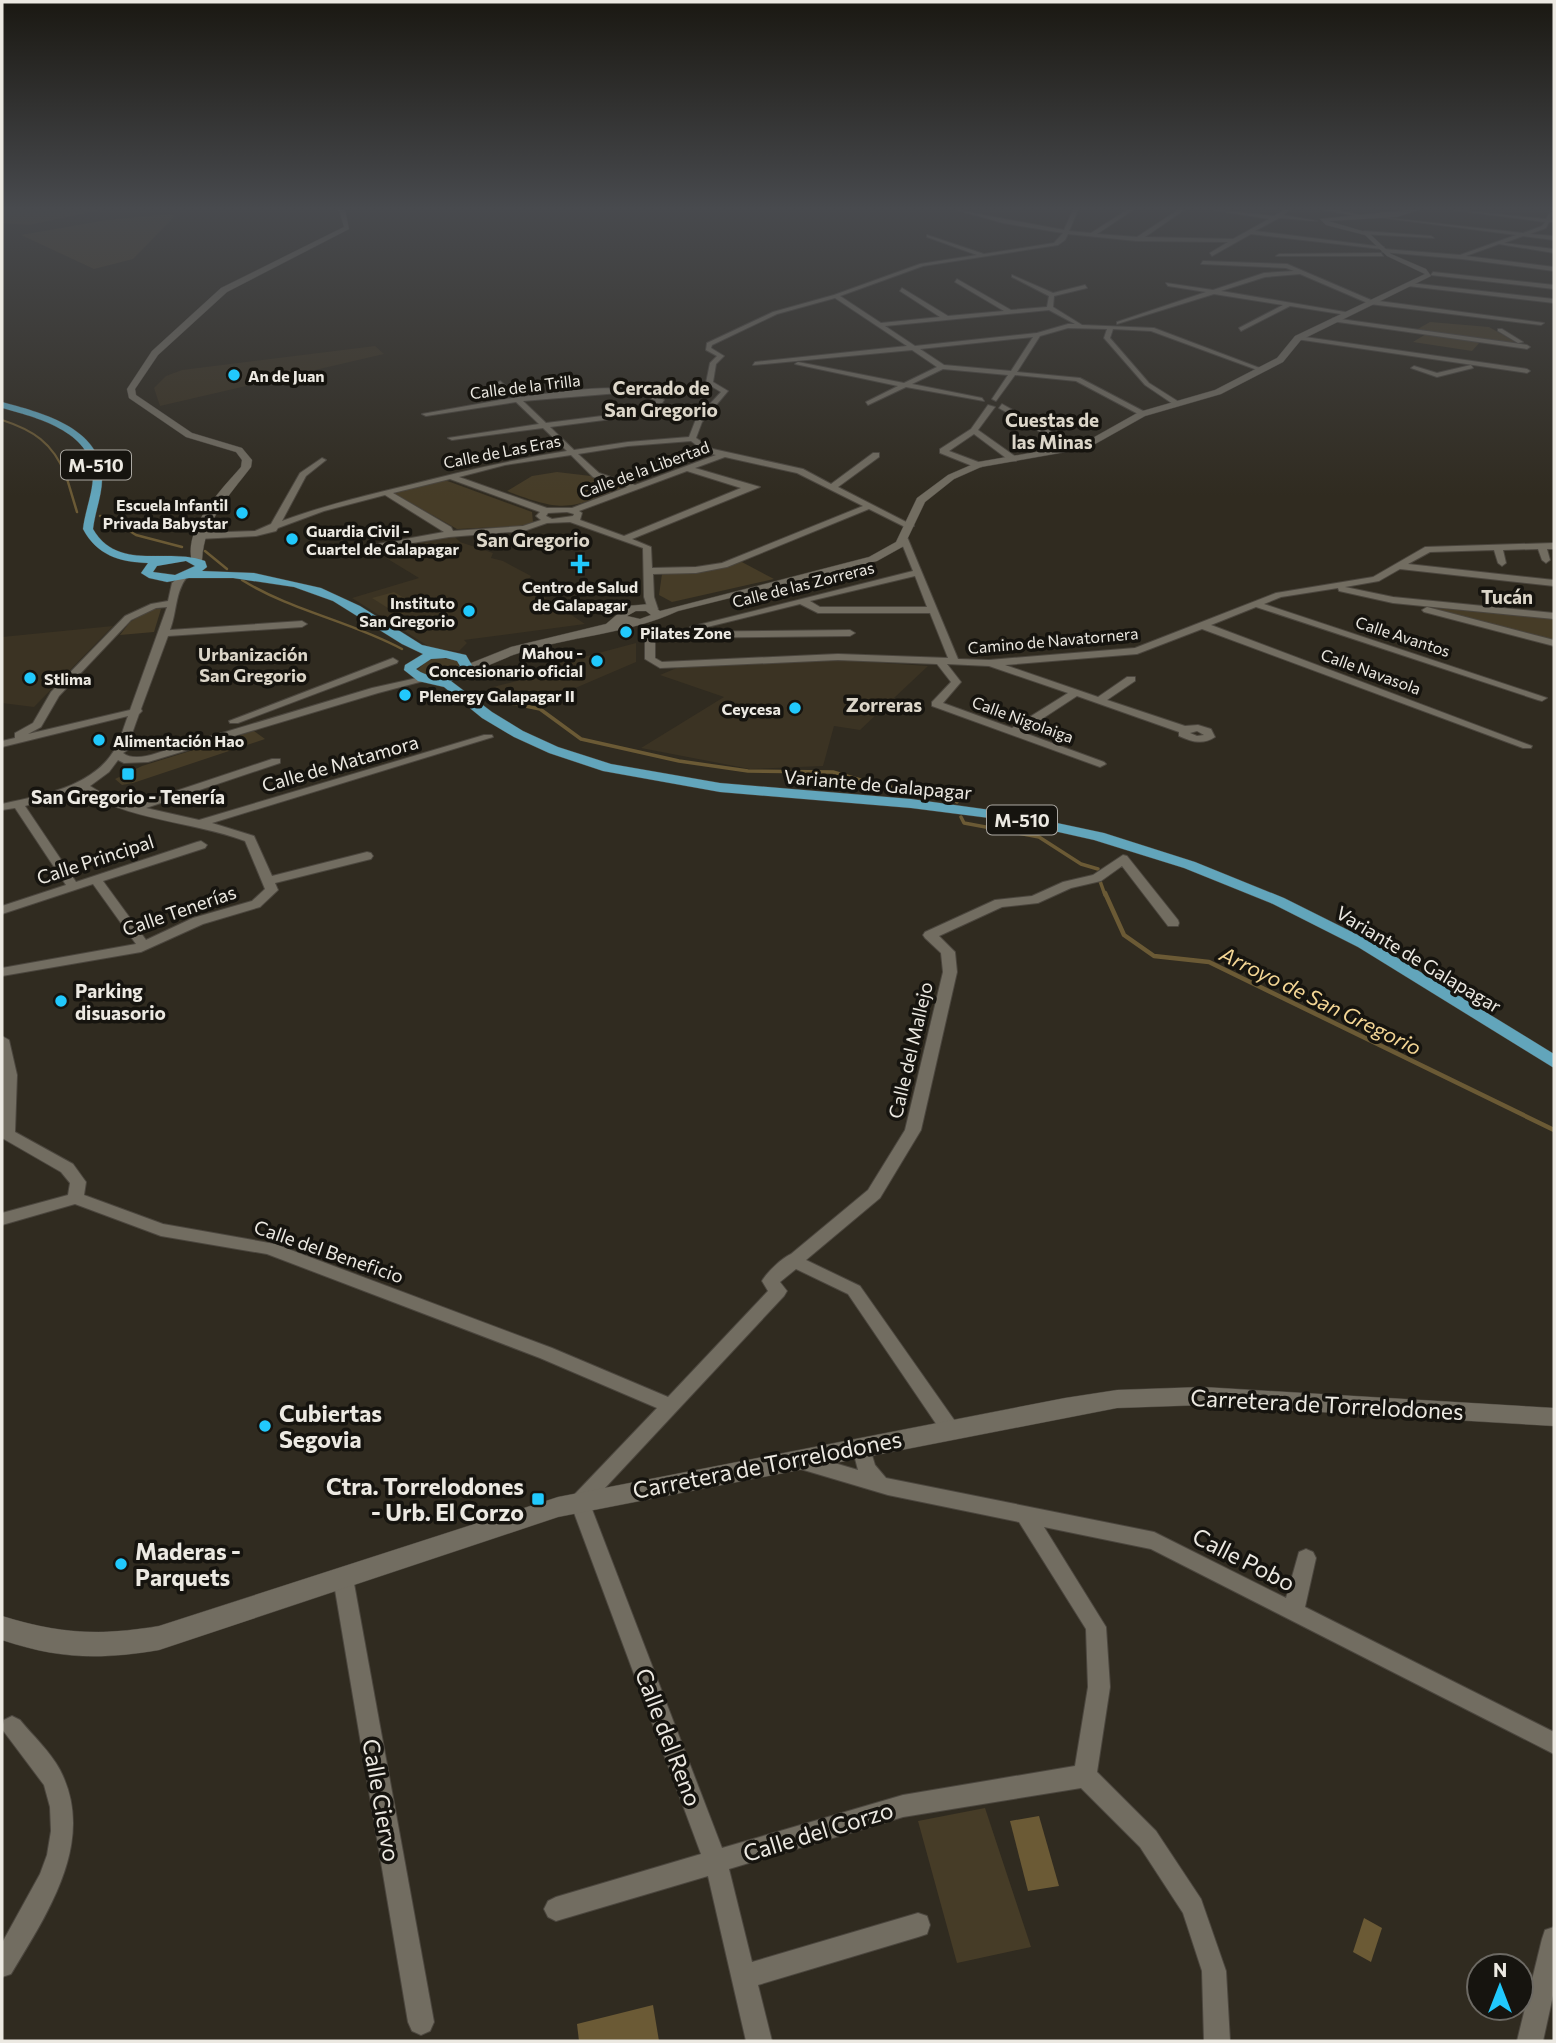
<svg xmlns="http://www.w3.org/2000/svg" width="1556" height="2043" font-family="Commissioner,sans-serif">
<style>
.built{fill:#3b3323}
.green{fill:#463c27}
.water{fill:#6b5a35}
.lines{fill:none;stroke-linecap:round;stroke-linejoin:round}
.stream-far3{stroke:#6b5a35;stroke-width:2}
.stream-far2{stroke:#6b5a35;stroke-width:2.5}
.stream-far1{stroke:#6b5a35;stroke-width:3.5}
.stream{stroke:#6b5a35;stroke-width:4.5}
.street-casing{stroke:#4b463e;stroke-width:2}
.secondary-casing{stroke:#4b463e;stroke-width:1}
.primary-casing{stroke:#4b463e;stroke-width:1}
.street{fill:#726d61;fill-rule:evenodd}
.secondary{fill:#726d61;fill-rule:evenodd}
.primary{fill:#62a5bb;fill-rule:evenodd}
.poi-dot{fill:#21c9fd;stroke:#16140f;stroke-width:2.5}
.labels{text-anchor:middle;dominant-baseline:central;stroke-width:7;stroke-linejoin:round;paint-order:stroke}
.far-poi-label{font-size:16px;font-weight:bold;fill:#ece9e2;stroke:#16140f;text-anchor:start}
.far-street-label{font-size:16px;fill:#ece9e2;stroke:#16140f}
.shield{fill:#16140f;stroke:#aca9a3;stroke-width:2}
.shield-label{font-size:18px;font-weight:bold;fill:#ece9e2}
.far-neighbourhood-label{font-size:18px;font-weight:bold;fill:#dcd6c9;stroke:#16140f}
.far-quarter-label{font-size:19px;font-weight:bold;fill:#dcd6c9;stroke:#16140f}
.street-label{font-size:19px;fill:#ece9e2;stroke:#16140f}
.poi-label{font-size:19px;font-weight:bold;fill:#ece9e2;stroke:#16140f}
.water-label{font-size:21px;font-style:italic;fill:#f4d695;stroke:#16140f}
.near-street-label{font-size:23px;fill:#ece9e2;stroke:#16140f}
.near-poi-label{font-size:23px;font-weight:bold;fill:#ece9e2;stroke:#16140f;text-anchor:start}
</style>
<rect width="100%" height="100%" fill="#302b20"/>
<g class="built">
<polygon points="375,346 384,354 160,406 154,388 166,376 182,370"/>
<polygon points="454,536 460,542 493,553 491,558 503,561 531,576 526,585 585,624 464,640 467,643 459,651 439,649 428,646 352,598 419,578 373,550"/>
<polygon points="113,626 34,707 2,703 2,637"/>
<polygon points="636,643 636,662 545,701 488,695 489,688 532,677 527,672"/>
<polygon points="839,660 928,666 860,730 834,726 823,766 750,769 641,748 724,697 660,675 679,667"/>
</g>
<g class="green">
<polygon points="2,210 101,210 29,225 2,223"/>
<polygon points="169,214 175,216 133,259 94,269 21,235 107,220"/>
<polygon points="1430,322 1489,327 1519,344 1416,330"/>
<polygon points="1426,334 1481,341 1472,351 1413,342"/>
<path d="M557,472L591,476L625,487C569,509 565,513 507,491L532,476Z"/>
<polygon points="442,479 532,512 533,522 521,526 457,529 392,492"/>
<polygon points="740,561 774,579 672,602 659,595 662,574 709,571"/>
<polygon points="394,592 421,608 399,615 372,598"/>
<polygon points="1426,607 1554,619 1554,640"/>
<polygon points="152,609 161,609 154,632 120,635 130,622"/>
<path d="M441,658L458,661L459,668C447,677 430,679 417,670L430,659Z"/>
<polygon points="254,731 265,739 133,783 122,785 115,779 142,766"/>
<polygon points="985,1808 1031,1947 957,1963 918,1821"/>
</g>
<g class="water">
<polygon points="1039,1816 1059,1886 1028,1891 1010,1821"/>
<polygon points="1364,1918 1382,1928 1371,1962 1353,1952"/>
<polygon points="653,2005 659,2041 579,2041 577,2024"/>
</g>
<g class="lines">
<path class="stream-far3" d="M2,420C33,430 53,443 65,474"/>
<g class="stream-far2">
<polyline points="65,472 77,512"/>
<polyline points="100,516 108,517 136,535 182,547"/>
<polyline points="205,551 227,569"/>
<path d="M242,580C292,611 350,621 402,649"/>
</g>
<g class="stream-far1">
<polyline points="506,702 540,709 581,739 679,761 748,771 833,772 881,786 940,793 957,802"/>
<polyline points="961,817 964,823 1039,837 1081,864 1098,869"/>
<polyline points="1100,881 1105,895"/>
</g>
<polyline class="stream" points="1105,893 1124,935 1154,956 1209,962 1554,1130"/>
<g class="street-casing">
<g id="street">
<path d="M957,210L1064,230L1073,210H1078L1069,231L1091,233L1127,210H1133L1097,234L1137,237L1178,210H1184L1145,237L1233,239L1269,219L1214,210L1274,216L1284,210H1290L1283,215L1317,221L1279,218L1255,231L1384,247L1381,249L1251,234L1212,256L1210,253L1228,242L1137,241L1068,234L1065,240L1058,245L923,266L840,296L881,323L940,317L900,291L902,288L948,316L1004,311L955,282L957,279L1011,310L1047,307L1049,296L1012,277V275L1053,293L1085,285L1087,288L1054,296L1053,307L1082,325L1154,328L1265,370L1260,371L1151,331L1113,329L1110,338L1149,383L1179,402L1176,406L1145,385L1104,338L1107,329L1068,328L1040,336L1017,372L1080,378L1145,412L1142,416L1076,381L1015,375L996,401L992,399L1008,375L943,369L912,384L982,398L984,401L906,387L868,405L866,402L898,386L795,364L798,362L904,383L937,367L912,350L753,365L755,362L907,346L835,298L777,314L712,345L711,348L724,356L716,364L713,382L728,391L702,422L696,438L713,449L803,469L831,484L873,453H879V457L838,487L914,526L907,528L869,509L727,567L696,573L653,574L654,597L658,609L653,612L648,609L644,597L643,548L570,522L547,523L524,531L449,537L358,552V548L361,547L444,532L385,495L324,511L278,528L276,531L256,536L199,539L195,536L199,533L255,531L271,524L300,473L322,458L326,460L306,476L282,521C322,506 364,496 405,486C459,472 511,460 567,451L543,428L452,440L448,438L539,424L516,402L426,416L422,414L512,398L497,383L500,381L519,397C558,393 631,378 664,400L658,410L635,416L550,427L574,450L628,442L689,437L696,419L721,392L706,383L710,363L717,356L706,350L707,343L773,312L834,295L920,264L977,255L927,237V235L984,254L1054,243L1063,233L1003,223ZM1049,310L1075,324H1068L1037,333L915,346L885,326ZM1033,337L1011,371L944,365L920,349ZM619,393L644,395L656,401L652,407L634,412L546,423L523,401ZM691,441L707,453L716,455L635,485L599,473L578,454L628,446ZM571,455L593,477L627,487L572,508H547L459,477L505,465ZM725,457L797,473L863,506L722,563L696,567L652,568L651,547L632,539L760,487L695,468ZM687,471L741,488L624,536L580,520L582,513L579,511ZM450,479L540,512L536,516L541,520L523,526L453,531L451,527L393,493ZM567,512L574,514L573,516L552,519L546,516L548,513Z"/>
<polygon points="1323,210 1337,210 1364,216 1362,217"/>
<polygon points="1454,210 1546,219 1551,210 1554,210 1551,219 1554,220 1554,222 1549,222 1546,228 1530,234 1554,236 1554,240 1523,236 1504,243 1554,249 1554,253 1499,244 1466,256 1554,267 1554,271 1462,259 1382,252 1384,249 1460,255 1516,235 1370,216 1523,233 1542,226 1545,222"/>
<polygon points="1364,231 1431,236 1434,238 1362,234"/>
<polygon points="1381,253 1383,256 1276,256 1279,254"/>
<polygon points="1203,261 1287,264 1371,300 1544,323 1541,325 1370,304 1300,274 1265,277 1221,291 1345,312 1347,315 1290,306 1241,331 1239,328 1283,305 1214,294 1117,324 1117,322 1206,292 1168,286 1166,283 1213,290 1264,273 1294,271 1286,268 1201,264"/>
<polygon points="1433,272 1554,285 1554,289 1431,275"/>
<polygon points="1410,283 1554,299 1554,303 1408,286"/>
<polygon points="1333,318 1527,345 1530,347 1527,349 1331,321"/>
<polygon points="1498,329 1502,329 1523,342 1518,343 1498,331"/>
<polygon points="1298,336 1527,369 1530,371 1527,373 1296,339"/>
<polygon points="1471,365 1473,368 1437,377 1411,368 1414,366 1437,373"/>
<polygon points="1002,404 1079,447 1080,449 1073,451 999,408"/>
<polygon points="988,405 995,407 978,430 1016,457 1016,461 1010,461 974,434 949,451 981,463 981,467 975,467 940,453 940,449 971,429"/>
<path d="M904,536L908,539L958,659L989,660L1135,648L1276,593L1373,577L1425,547L1554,543V549H1547L1550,560L1546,563L1542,560L1538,549L1503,550L1506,563L1502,566L1498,563L1494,550L1430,552L1408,564L1554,580V586L1400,569L1379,581L1345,587L1393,597L1554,613V619L1393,603L1339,591L1338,588L1281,597L1264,604L1547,698L1542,701L1538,700L1256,607L1211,625L1532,746L1531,748H1523L1202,629L1137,654L1005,665L1098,697L1127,677H1135V681L1107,700L1185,726L1198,725L1211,729L1215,737C1203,745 1192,742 1179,736V732L1077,696L1022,732L1104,762L1106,764L1100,767L932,706V702L951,682L937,664L838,660L660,668L645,659V630L650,627L653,628L655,632L850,630L855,633L850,636L655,638V658L662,662L838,654L948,658L930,613H818L800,604L695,630L690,627L913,571L900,539ZM915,576L927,607H820L810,601ZM947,664L989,666L1068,693L1012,728L943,703L961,682ZM1197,731L1204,735L1197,736L1190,733Z"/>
<path d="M182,574L187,577C175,592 177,612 170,630L302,621L307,624L302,627L168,636L141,709L142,711L139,714L129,742C145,738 168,736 182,745L372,688L426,676L431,679L378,693L148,762L124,763L118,760L109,772L90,786L100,792L134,805L272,759H280V763L146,808L199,820L484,735H492L493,737L212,823L254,836L272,876L367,852L371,853L373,856L371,859L275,883L278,890L260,907L203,924L141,952L2,976V968L136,944L93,884L2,914V906L66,885L15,808L2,810V804C42,795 95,787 116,747C121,738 124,726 128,716L2,747V741L15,738V733L33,723L51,692L125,616L151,604L168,601L172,583ZM167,607L130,710L28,734L41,727L59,696L131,620L156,608ZM147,744L173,748C159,752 136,763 123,753L131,748ZM80,789C128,821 192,821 245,841L265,889L252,901L193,918L146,940L103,881L205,848L207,845L201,841L197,842L76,882L25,806Z"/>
<polygon points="1427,607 1554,640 1554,646 1424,612 1422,610"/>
<polygon points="393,658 398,661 397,663 238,723 230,723 229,721"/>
<path d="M1123,855L1127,856L1178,920L1179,923L1178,926H1168L1122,866L1101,881L1071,888L1038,903L1002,907L939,936L955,952L957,972L921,1130L880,1198L806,1260L860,1286L957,1424L959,1429L957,1434L950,1437L943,1434L848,1294L796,1269L780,1282L787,1291L784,1296L590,1504L722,1848L903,1795L1075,1766L1088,1687L1086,1629L1019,1522L888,1495L797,1468L795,1462L797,1456L804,1454L858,1470L852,1447L854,1442L861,1439L868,1442L875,1465L886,1478L1154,1532L1286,1598L1299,1552L1306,1549L1313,1552L1316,1558L1305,1607L1554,1732V1754L1151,1549L1044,1527L1106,1627L1110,1687L1097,1772L1156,1831L1201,1899L1226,1971L1230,2041H1204L1202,1971L1183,1913L1140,1847L1081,1788L903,1817L729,1869L752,1962L918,1913L927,1916L930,1925L927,1934L918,1937L758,1985L772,2041H746L708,1876L556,1921L548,1917L544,1909L548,1901L556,1897L701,1854L570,1502L573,1496L657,1408L540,1358L267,1254L161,1236L75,1204L2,1225V1213L68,1195L70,1183L61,1172L2,1138V1036L9,1040L17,1075L15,1132L73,1164L86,1182L84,1195L163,1224L275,1244L552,1348L668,1397L768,1291L762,1281C767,1272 782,1258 791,1254L868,1190L905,1130L943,972L941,953L925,938L923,935L925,932L995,900L1032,896L1063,882L1093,875Z"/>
<polygon points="343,1569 350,1572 353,1578 434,2022 430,2031 421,2035 412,2031 408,2022 333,1578 336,1572"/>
<path d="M12,1716L20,1720C33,1736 50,1751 60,1770C97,1841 47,1914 11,1974L2,1977V1943L40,1874L47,1855L51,1831L50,1807L44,1785L2,1729L4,1720Z"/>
<polygon points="1554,1927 1554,1991 1543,2041 1517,2041 1542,1939 1545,1930"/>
</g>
</g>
<g class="secondary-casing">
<g id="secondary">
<path d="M339,210H345L349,229L227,292L158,355L135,389L136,395L192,433L242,448L252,460L251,467C228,497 204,521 202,560L192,562C183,528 221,490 241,467L242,460L236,452L186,437L129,398L127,389L152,351L221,288L344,227Z"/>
<path d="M1407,210H1419L1397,217L1328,221L1369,233L1391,254L1426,269L1431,276L1301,340L1283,362L1221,394L1145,416L1088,448L981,467L954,479L925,502L904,546L877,561L678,611C629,634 569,636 516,654C503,658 472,676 461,667L511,647L606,624L627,606L650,604L660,611L869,557L896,542L917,498L948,475L978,462L1082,444L1139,412L1215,390L1277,358L1295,336L1425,274L1387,256L1365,235L1326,225L1320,219ZM636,611H646L651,615L640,619L627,616Z"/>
<path d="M1203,1387L1554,1408V1426L1203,1405L1117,1408L558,1517L159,1650C99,1660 59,1659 2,1640V1616C59,1634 100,1636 159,1626L558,1497L1065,1398L1117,1390Z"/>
</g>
</g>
<g class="primary-casing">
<path id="primary" d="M2,402C39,412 100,427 102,475C103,493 95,511 93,529C118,572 167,547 205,561L207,567L202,571L254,573L321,588L360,606L422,645L466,655L473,667L466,674L451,681L492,712L523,731L558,747L611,764L720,783L911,799L1005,812L1104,833L1195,862L1284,898L1370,941L1554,1054V1068L1358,947L1273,904L1184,868L1094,840L1005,820L911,808L720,792L603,771L549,753L514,737L482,718L444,687L418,681L404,670L405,665L423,654L402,644L333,601L294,587L233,578H189L167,582L149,578L141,573L148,563C119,562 97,555 83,529C85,511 93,493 93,475C92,431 35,417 2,408ZM186,561L195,566L175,575L153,572L157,566ZM446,658L457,661L460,666C447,676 430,680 416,669L431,659Z"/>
</g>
<use href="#street" class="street"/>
<use href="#secondary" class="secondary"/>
<use href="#primary" class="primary"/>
</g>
<linearGradient id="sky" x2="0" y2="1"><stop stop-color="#1a1812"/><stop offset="0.42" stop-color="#484a4e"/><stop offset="1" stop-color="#484a4e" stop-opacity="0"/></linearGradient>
<rect width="1556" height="496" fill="url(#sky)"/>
<g class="poi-dot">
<circle cx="234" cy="375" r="7"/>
<circle cx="242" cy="513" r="7"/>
<circle cx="292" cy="539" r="7"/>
<path d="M576.5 553.5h7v7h7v7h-7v7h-7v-7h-7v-7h7z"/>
<circle cx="469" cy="611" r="7"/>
<circle cx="626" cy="632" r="7"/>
<circle cx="597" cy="661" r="7"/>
<circle cx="30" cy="678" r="7"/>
<circle cx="405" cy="695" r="7"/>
<circle cx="795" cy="708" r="7"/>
<circle cx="99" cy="740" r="7"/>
<rect x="121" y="767" width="14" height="14" rx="3.5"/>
<circle cx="61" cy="1001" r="7"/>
<circle cx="265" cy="1426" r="7"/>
<rect x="531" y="1492" width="14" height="14" rx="3.5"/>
<circle cx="121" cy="1564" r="7"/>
</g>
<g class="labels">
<g class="far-poi-label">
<text x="248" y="375">An de Juan</text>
<text x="228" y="504" text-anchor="end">Escuela Infantil<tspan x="228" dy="18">Privada Babystar</tspan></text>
<text x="306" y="530">Guardia Civil -<tspan x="306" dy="18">Cuartel de Galapagar</tspan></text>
<text x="580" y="586" text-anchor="middle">Centro de Salud<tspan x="580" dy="18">de Galapagar</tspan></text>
<text x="455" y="602" text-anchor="end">Instituto<tspan x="455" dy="18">San Gregorio</tspan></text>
<text x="640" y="632">Pilates Zone</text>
<text x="583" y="652" text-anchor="end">Mahou -<tspan x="583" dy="18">Concesionario oficial</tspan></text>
<text x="44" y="678">Stlima</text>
<text x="419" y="695">Plenergy Galapagar II</text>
<text x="781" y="708" text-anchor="end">Ceycesa</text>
<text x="113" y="740">Alimentación Hao</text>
</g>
<g class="far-street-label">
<text transform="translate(525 386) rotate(-7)">Calle de la Trilla</text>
<text transform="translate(502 451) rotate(-11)">Calle de Las Eras</text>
<text transform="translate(644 469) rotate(-20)">Calle de la Libertad</text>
<text transform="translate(803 584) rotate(-14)">Calle de las Zorreras</text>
<text transform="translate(1403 636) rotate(18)">Calle Avantos</text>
<text transform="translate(1053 640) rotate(-5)">Camino de Navatornera</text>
<text transform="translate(1371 671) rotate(20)">Calle Navasola</text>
<text transform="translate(1023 719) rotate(20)">Calle Nigolaiga</text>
</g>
<g class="shield">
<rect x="61" y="450.5" width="70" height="29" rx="5"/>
<rect x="987" y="805.5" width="70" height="29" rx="5"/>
</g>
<g class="shield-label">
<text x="96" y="465">M-510</text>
<text x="1022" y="820">M-510</text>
</g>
<g class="far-neighbourhood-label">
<text x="253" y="654">Urbanización<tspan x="253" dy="21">San Gregorio</tspan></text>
</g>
<g class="far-quarter-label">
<text x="661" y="387">Cercado de<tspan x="661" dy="22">San Gregorio</tspan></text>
<text x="1052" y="419">Cuestas de<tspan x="1052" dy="22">las Minas</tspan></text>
<text x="533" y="539">San Gregorio</text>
<text x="1507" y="596">Tucán</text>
<text x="884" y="704">Zorreras</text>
</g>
<g class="street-label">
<text transform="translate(340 763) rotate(-16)">Calle de Matamora</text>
<text transform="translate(878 784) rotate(5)">Variante de Galapagar</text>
<text transform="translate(95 859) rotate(-18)">Calle Principal</text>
<text transform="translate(179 910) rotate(-19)">Calle Tenerías</text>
<text transform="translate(1419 959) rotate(31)">Variante de Galapagar</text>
<text transform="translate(910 1050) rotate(-77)">Calle del Mallejo</text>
<text transform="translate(329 1251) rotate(19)">Calle del Beneficio</text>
</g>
<g class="poi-label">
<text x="128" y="796">San Gregorio - Tenería</text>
<text x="75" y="990" text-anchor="start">Parking<tspan x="75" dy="22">disuasorio</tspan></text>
</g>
<g class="water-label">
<text transform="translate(1321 1000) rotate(26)">Arroyo de San Gregorio</text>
</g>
<g class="near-street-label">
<text transform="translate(1327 1404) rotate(3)">Carretera de Torrelodones</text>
<text transform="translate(767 1464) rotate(-11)">Carretera de Torrelodones</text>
<text transform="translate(1244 1559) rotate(27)">Calle Pobo</text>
<text transform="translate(669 1737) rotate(69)">Calle del Reno</text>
<text transform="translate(382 1800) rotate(80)">Calle Ciervo</text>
<text transform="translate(818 1831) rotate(-17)">Calle del Corzo</text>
</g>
<g class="near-poi-label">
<text x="279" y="1413">Cubiertas<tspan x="279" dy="26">Segovia</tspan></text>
<text x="524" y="1486" text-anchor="end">Ctra. Torrelodones<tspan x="524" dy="26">- Urb. El Corzo</tspan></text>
<text x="135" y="1551">Maderas -<tspan x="135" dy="26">Parquets</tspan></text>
</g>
</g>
<rect width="1556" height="2043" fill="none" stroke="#ece9e2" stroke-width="7"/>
<g transform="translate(1500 1987)"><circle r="33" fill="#16140f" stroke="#6c6963" stroke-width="2"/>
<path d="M0-5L12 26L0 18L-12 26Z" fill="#21c9fd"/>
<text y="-10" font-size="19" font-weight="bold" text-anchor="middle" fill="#ece9e2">N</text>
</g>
</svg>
